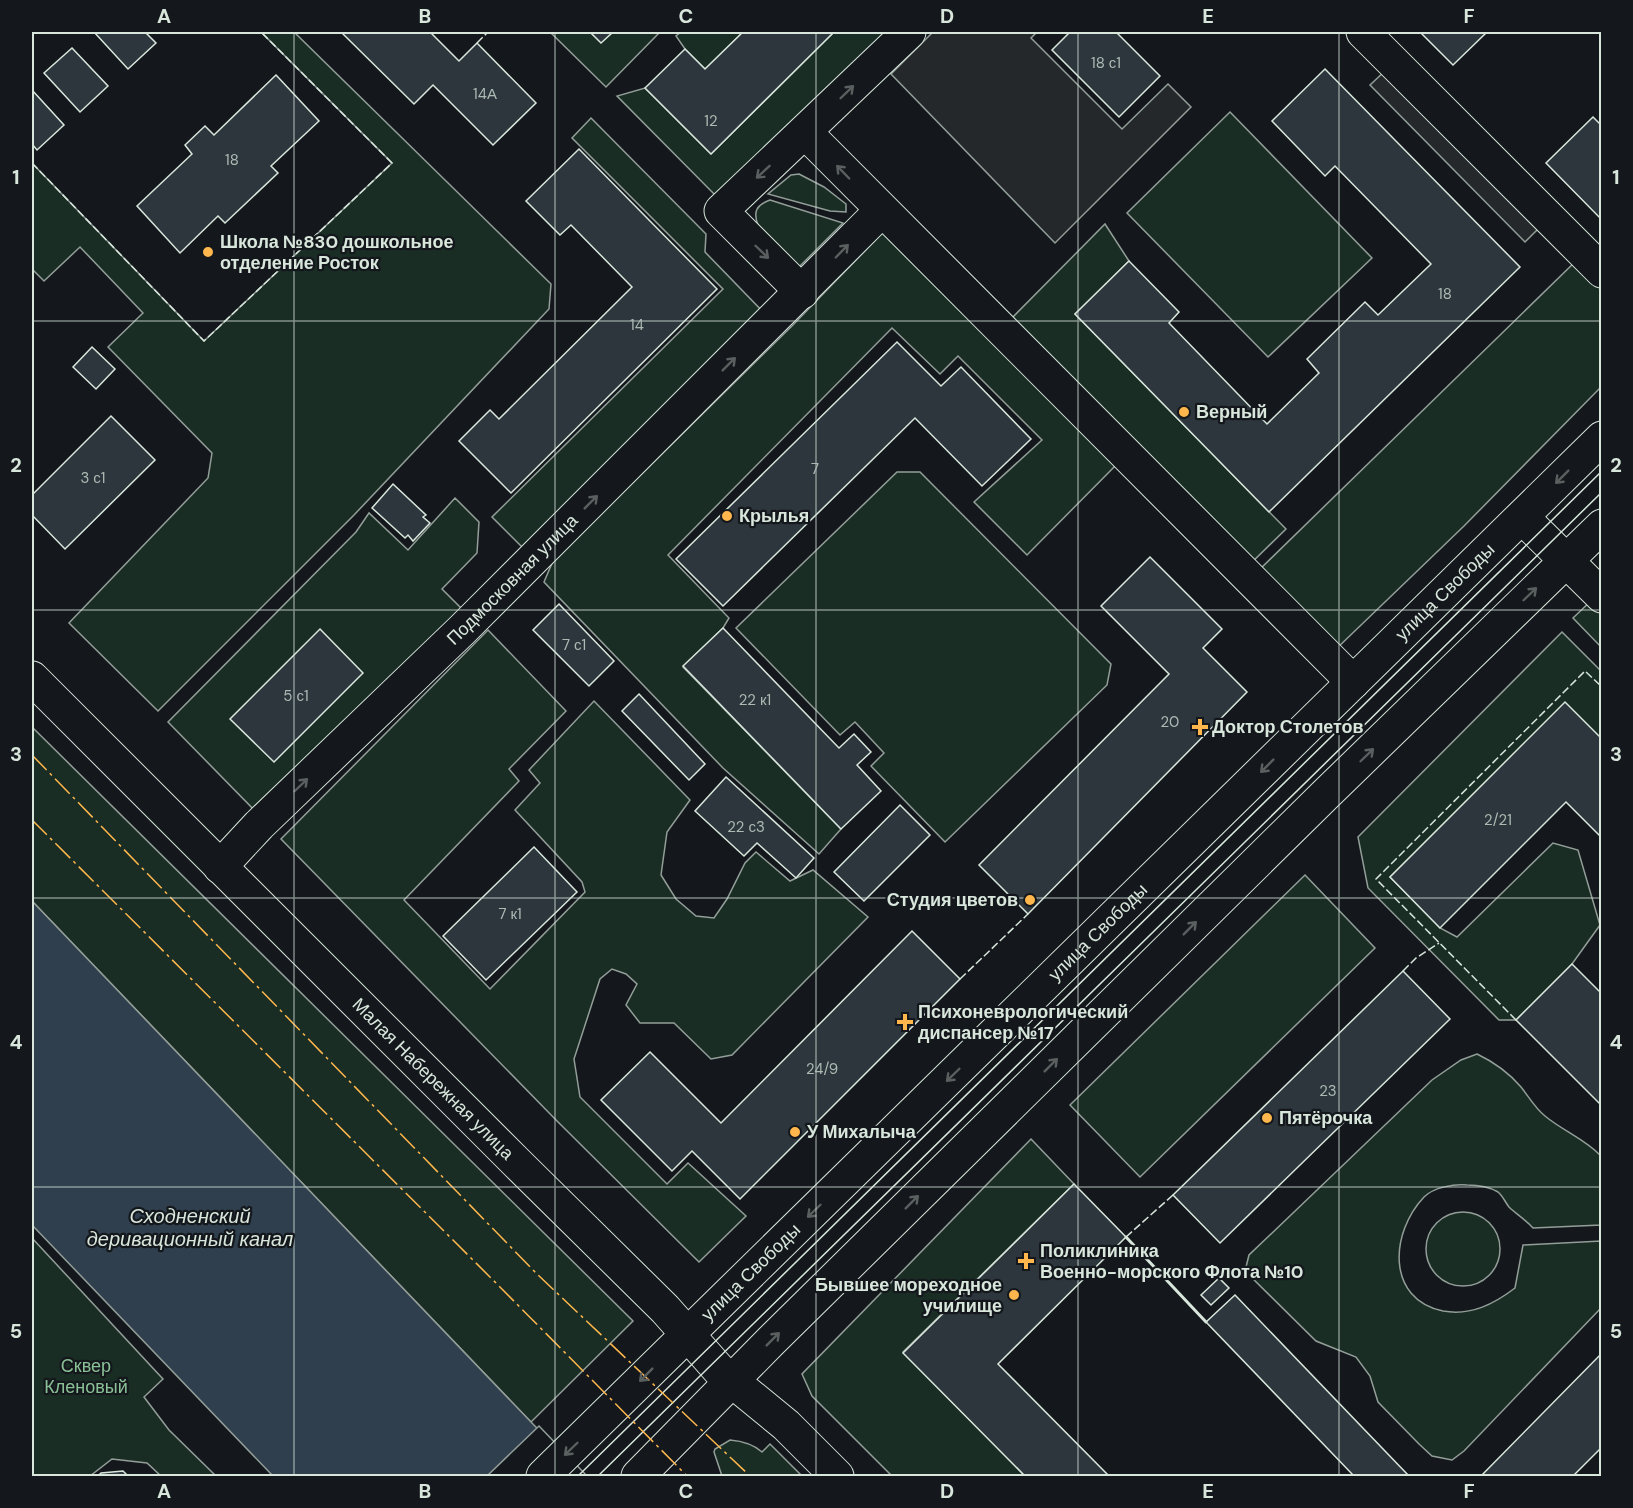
<svg xmlns="http://www.w3.org/2000/svg" width="1633" height="1508" font-family="'DM Sans',sans-serif">
<style>
.green{fill:#1a2d24;stroke:#939e99;stroke-width:1.5}
.parking{fill:#24282b;stroke:#939e99;stroke-width:1.5}
.water{fill:#2f3f4d;stroke:#939e99;stroke-width:1.5}
.pier{fill:#14181c;stroke:#939e99;stroke-width:1.5}
.building{fill:#2c363c;stroke:#d8e6dc;stroke-width:1.5}
.lines{fill:none;stroke-linecap:round;stroke-linejoin:round}
.minor-casing{stroke:#d8e6dc;stroke-width:35}
.major-casing{stroke:#d8e6dc;stroke-width:35}
.minor{stroke:#14181c;stroke-width:33}
.major{stroke:#14181c;stroke-width:33}
.tram{stroke:#d8e6dc;stroke-width:1.5}
.fence{stroke:#d8e6dc;stroke-width:1.5;stroke-dasharray:8 3;stroke-linecap:butt}
.wall{stroke:#d8e6dc;stroke-width:3}
.power{stroke:#ffb74d;stroke-width:1.5;stroke-dasharray:21 4.5 3 4.5;stroke-linecap:butt}
.oneway{stroke:#59605f}
.grid{fill:none;stroke:#d8e6dc;stroke-width:1.5;stroke-opacity:0.55}
.poi-dot{fill:#ffb74d;stroke:#14181c;stroke-width:2}
.labels{text-anchor:middle;dominant-baseline:central;stroke-width:4.5;stroke-linejoin:round;paint-order:stroke}
.number-label{font-size:15px;fill:#adbab4}
.poi-label{font-size:18px;font-weight:bold;fill:#d8e6dc;stroke:#14181c;text-anchor:start}
.street-label{font-size:18px;fill:#d8e6dc;stroke:#14181c}
.park-label{font-size:18px;fill:#8ac095;stroke:#14181c}
.water-label{font-size:20px;font-style:italic;fill:#d8e6dc;stroke:#14181c}
.neatline{fill:none;stroke:#d8e6dc;stroke-width:2}
.grid-label{font-size:20px;text-anchor:middle;font-weight:bold;fill:#d8e6dc}
</style>
<rect width="100%" height="100%" fill="#14181c"/>
<g class="green">
<polygon points="261,32 294,32 551,284 549,309 354,515 158,711 69,623 208,478 212,453 108,347 143,313 80,247 44,281 32,269 32,163 204,341 392,163"/>
<polygon points="550,32 590,32 601,42 613,32 660,32 606,87"/>
<polygon points="681,32 743,32 705,69 685,49 676,36"/>
<polygon points="834,32 897,32 722,202 617,96 645,88 711,154"/>
<polygon points="1230,112 1372,258 1268,357 1127,213"/>
<polygon points="591,118 706,234 705,252 767,316 530,555 492,517 723,289 572,138"/>
<polygon points="799,174 824,187 846,204 846,212 830,211 768,194 791,175"/>
<path d="M770,200L843,223L797,269L758,225C753,212 756,205 770,200Z"/>
<polygon points="1105,224 1129,261 1075,314 1286,529 1246,568 1004,326"/>
<polygon points="887,228 1119,462 1027,555 974,502 1042,440 958,356 940,374 892,328 668,555 729,618 723,628 683,667 841,829 819,854 723,768 544,582 553,561 792,326"/>
<polygon points="1579,258 1601,281 1601,387 1464,526 1333,652 1255,574"/>
<polygon points="897,472 920,472 1111,664 1107,685 945,842 871,766 884,753 855,722 840,735 736,628"/>
<polygon points="455,498 479,522 477,553 442,589 466,613 259,815 168,722 356,532 369,513 408,550"/>
<polygon points="1595,597 1601,604 1601,647 1573,618"/>
<polygon points="488,630 566,711 509,769 519,781 404,900 490,989 585,892 582,882 515,810 540,783 529,770 594,701 690,800 667,832 661,875 676,899 696,916 714,918 727,899 745,863 756,852 790,881 813,870 868,917 732,1055 711,1059 674,1023 640,1023 626,1005 637,984 626,974 612,969 600,979 574,1059 580,1097 667,1184 688,1163 746,1216 699,1262 557,1121 281,839"/>
<polygon points="1562,632 1601,671 1601,739 1565,703 1390,877 1440,928 1457,937 1553,843 1578,850 1600,925 1572,964 1516,1020 1499,1020 1368,888 1358,837"/>
<polygon points="32,727 633,1321 531,1422 32,901"/>
<polygon points="1305,875 1375,948 1140,1177 1070,1105"/>
<path d="M1477,1054C1494,1062 1509,1073 1521,1087C1529,1097 1535,1108 1545,1116C1563,1131 1585,1139 1601,1156V1225L1533,1228C1525,1219 1516,1214 1509,1207C1505,1202 1503,1196 1498,1192C1488,1186 1478,1185 1467,1185C1454,1184 1434,1187 1424,1197C1390,1233 1386,1299 1443,1311C1471,1316 1494,1304 1515,1288L1523,1245L1601,1241V1308L1464,1451L1452,1460L1432,1456L1419,1444L1378,1402L1370,1376L1356,1357L1316,1341L1245,1271L1249,1255L1432,1080L1461,1060Z"/>
<polygon points="1031,1139 1074,1184 903,1352 1025,1476 892,1476 812,1396 802,1374"/>
<circle cx="1463" cy="1249" r="37"/>
<polygon points="32,1238 163,1379 144,1397 169,1430 216,1476 161,1476 147,1463 112,1459 90,1476 32,1476"/>
<path d="M730,1440C742,1441 753,1444 762,1452L770,1444L802,1476H722L714,1452L715,1449Z"/>
</g>
<g class="parking">
<polygon points="933,32 1037,32 1031,38 1122,129 1168,84 1191,107 1055,243 891,74"/>
<polygon points="1385,71 1540,227 1525,242 1370,85"/>
</g>
<polygon class="water" points="32,901 531,1422 584,1476 273,1476 32,1225"/>
<polygon class="pier" points="539,1426 587,1476 487,1476"/>
<g class="building">
<polygon points="94,32 145,32 156,43 128,69"/>
<polygon points="341,32 430,32 459,61 477,43 536,103 493,145 433,85 414,104"/>
<polygon points="590,32 613,32 601,43"/>
<polygon points="743,32 834,32 711,154 645,88 685,49 705,69"/>
<polygon points="1070,32 1116,32 1160,76 1119,117 1052,50"/>
<polygon points="1420,32 1487,32 1453,65"/>
<polygon points="72,48 108,86 80,112 44,73"/>
<polygon points="1325,69 1520,267 1269,512 1075,314 1129,261 1179,312 1169,323 1267,424 1319,373 1307,359 1365,302 1378,315 1431,264 1335,166 1325,176 1272,121"/>
<polygon points="276,75 319,121 271,166 278,173 225,223 218,216 180,253 137,206 192,154 185,145 205,126 214,135"/>
<polygon points="32,90 64,125 37,150 32,144"/>
<polygon points="1593,117 1602,126 1602,220 1546,163"/>
<polygon points="579,149 717,289 511,493 459,441 490,410 499,419 632,287 571,225 560,235 526,201"/>
<polygon points="897,342 941,386 961,367 1031,439 982,486 915,418 723,606 676,559"/>
<polygon points="92,347 115,369 96,389 73,367"/>
<polygon points="111,416 155,460 65,549 32,515 32,495"/>
<polygon points="393,484 426,515 423,517 430,523 413,541 408,535 405,538 372,508"/>
<polygon points="1150,557 1222,629 1203,648 1247,692 1028,914 979,865 1169,674 1101,606"/>
<polygon points="559,604 614,661 589,686 533,630"/>
<polygon points="723,628 839,748 854,734 871,752 857,765 881,791 841,829 683,666"/>
<polygon points="320,629 363,673 274,762 230,719"/>
<polygon points="639,694 705,764 689,780 622,711"/>
<polygon points="1565,702 1602,739 1602,838 1566,802 1440,928 1390,877"/>
<polygon points="726,777 814,858 796,878 757,843 744,856 695,811"/>
<polygon points="900,805 930,835 864,901 834,872"/>
<polygon points="534,847 577,892 486,980 443,936"/>
<polygon points="912,931 960,979 740,1199 692,1151 672,1171 601,1100 650,1052 721,1123"/>
<polygon points="1572,964 1602,994 1602,1100 1599,1103 1516,1020"/>
<polygon points="1403,971 1450,1019 1220,1243 1173,1195"/>
<polygon points="1074,1184 1126,1237 998,1364 1109,1476 1025,1476 903,1353"/>
<polygon points="1219,1278 1229,1288 1211,1305 1201,1295"/>
<polygon points="1235,1295 1409,1476 1354,1476 1206,1322"/>
<polygon points="1602,1353 1602,1447 1573,1476 1481,1476"/>
<polygon points="123,1471 128,1476 98,1476 101,1473"/>
</g>
<g class="lines">
<g class="minor-casing">
<g id="minor">
<polyline points="1363,32 1602,271"/>
<polyline points="805,132 1353,682"/>
<polyline points="802,292 721,211 909,32"/>
<polyline points="1522,517 1602,596"/>
<path id="s1" d="M32,678L516,1162L665,1309L720,1371L786,1425L837,1476"/>
<path id="s2" d="M220,867L259,825L463,629L881,211"/>
</g>
</g>
<g class="major-casing">
<g id="major">
<path id="s3" d="M543,1476L1602,438"/>
<polyline points="638,1476 770,1342 1325,795 1602,526"/>
</g>
</g>
<use href="#minor" class="minor"/>
<use href="#major" class="major"/>
<g class="tram">
<polyline points="578,1476 1602,471"/>
<polyline points="598,1476 1602,492"/>
</g>
<g class="fence">
<polyline points="477,43 488,32"/>
<polyline points="32,163 204,341 392,163 261,32"/>
<polyline points="1403,971 1416,958 1439,943"/>
<polyline points="960,979 1028,914"/>
<polyline points="1516,1020 1376,879 1585,671 1602,687"/>
<polyline points="1126,1237 1173,1195"/>
</g>
<polyline class="wall" points="1126,1237 1206,1322"/>
<g class="power">
<polyline points="32,755 537,1274 750,1476"/>
<polyline points="32,820 498,1285 687,1476"/>
</g>
</g>
<defs><path id="oneway-shaft" d="M-6 0H5M1.5-3L5.5 0L1.5 3" fill="none" stroke-width="1.6" stroke-linecap="round" stroke-linejoin="round" transform="scale(1.5)"/></defs>
<g class="oneway">
<use href="#oneway-shaft" transform="translate(847 92) rotate(-44)"/>
<use href="#oneway-shaft" transform="translate(763 172) rotate(137)"/>
<use href="#oneway-shaft" transform="translate(843 172) rotate(-134)"/>
<use href="#oneway-shaft" transform="translate(842 251) rotate(-46)"/>
<use href="#oneway-shaft" transform="translate(762 252) rotate(44)"/>
<use href="#oneway-shaft" transform="translate(729 364) rotate(-45)"/>
<use href="#oneway-shaft" transform="translate(1562 477) rotate(135)"/>
<use href="#oneway-shaft" transform="translate(591 502) rotate(-45)"/>
<use href="#oneway-shaft" transform="translate(1530 594) rotate(-44)"/>
<use href="#oneway-shaft" transform="translate(1367 755) rotate(-44)"/>
<use href="#oneway-shaft" transform="translate(1267 766) rotate(135)"/>
<use href="#oneway-shaft" transform="translate(301 785) rotate(-44)"/>
<use href="#oneway-shaft" transform="translate(1190 928) rotate(-45)"/>
<use href="#oneway-shaft" transform="translate(1051 1065) rotate(-45)"/>
<use href="#oneway-shaft" transform="translate(953 1075) rotate(136)"/>
<use href="#oneway-shaft" transform="translate(912 1202) rotate(-45)"/>
<use href="#oneway-shaft" transform="translate(814 1211) rotate(136)"/>
<use href="#oneway-shaft" transform="translate(773 1339) rotate(-45)"/>
<use href="#oneway-shaft" transform="translate(646 1375) rotate(135)"/>
<use href="#oneway-shaft" transform="translate(571 1449) rotate(136)"/>
</g>
<path class="grid" d="M294,32V1476M555,32V1476M816,32V1476M1078,32V1476M1339,32V1476M32,321H1602M32,610H1602M32,898H1602M32,1187H1602"/>
<g class="poi-dot">
<circle cx="208" cy="252" r="6"/>
<circle cx="1184" cy="412" r="6"/>
<circle cx="727" cy="516" r="6"/>
<path d="M1197 718h6v6h6v6h-6v6h-6v-6h-6v-6h6z"/>
<circle cx="1030" cy="900" r="6"/>
<path d="M902 1013h6v6h6v6h-6v6h-6v-6h-6v-6h6z"/>
<circle cx="1267" cy="1118" r="6"/>
<circle cx="795" cy="1132" r="6"/>
<path d="M1023 1252h6v6h6v6h-6v6h-6v-6h-6v-6h6z"/>
<circle cx="1014" cy="1295" r="6"/>
</g>
<g class="labels">
<g class="number-label">
<text x="1106" y="63">18 с1</text>
<text x="485" y="94">14А</text>
<text x="711" y="121">12</text>
<text x="232" y="160">18</text>
<text x="1445" y="294">18</text>
<text x="637" y="325">14</text>
<text x="815" y="469">7</text>
<text x="93" y="478">3 с1</text>
<text x="574" y="645">7 с1</text>
<text x="296" y="696">5 с1</text>
<text x="755" y="700">22 к1</text>
<text x="1170" y="722">20</text>
<text x="1498" y="820">2/21</text>
<text x="746" y="827">22 с3</text>
<text x="510" y="914">7 к1</text>
<text x="822" y="1069">24/9</text>
<text x="1328" y="1091">23</text>
</g>
<g class="poi-label">
<text x="220" y="242">Школа №830 дошкольное<tspan x="220" dy="21">отделение Росток</tspan></text>
<text x="1196" y="412">Верный</text>
<text x="739" y="516">Крылья</text>
<text x="1212" y="727">Доктор Столетов</text>
<text x="1018" y="900" text-anchor="end">Студия цветов</text>
<text x="918" y="1012">Психоневрологический<tspan x="918" dy="21">диспансер №17</tspan></text>
<text x="1279" y="1118">Пятёрочка</text>
<text x="807" y="1132">У Михалыча</text>
<text x="1040" y="1251">Поликлиника<tspan x="1040" dy="21">Военно-морского Флота №10</tspan></text>
<text x="1002" y="1285" text-anchor="end">Бывшее мореходное<tspan x="1002" dy="21">училище</tspan></text>
</g>
<g class="street-label">
<text stroke="none"><textPath href="#s2" startOffset="410">Подмосковная улица</textPath></text>
<text stroke="none"><textPath href="#s3" startOffset="1263">улица Свободы</textPath></text>
<text stroke="none"><textPath href="#s3" startOffset="777">улица Свободы</textPath></text>
<text stroke="none"><textPath href="#s1" startOffset="567">Малая Набережная улица</textPath></text>
<text stroke="none"><textPath href="#s3" startOffset="291">улица Свободы</textPath></text>
</g>
<g class="park-label">
<text x="86" y="1366">Сквер<tspan x="86" dy="21">Кленовый</tspan></text>
</g>
<g class="water-label">
<text x="190" y="1216">Сходненский<tspan x="190" dy="23">деривационный канал</tspan></text>
</g>
</g>
<rect width="1633" height="1508" fill="none" stroke="#14181c" stroke-width="66"/>
<rect x="33" y="33" width="1567" height="1442" class="neatline"/>
<g class="grid-label">
<text x="164" y="23">A</text>
<text x="425" y="23">B</text>
<text x="686" y="23">C</text>
<text x="947" y="23">D</text>
<text x="1208" y="23">E</text>
<text x="1469" y="23">F</text>
<text x="16" y="184">1</text>
<text x="1616" y="184">1</text>
<text x="16" y="472">2</text>
<text x="1616" y="472">2</text>
<text x="16" y="761">3</text>
<text x="1616" y="761">3</text>
<text x="16" y="1049">4</text>
<text x="1616" y="1049">4</text>
<text x="16" y="1338">5</text>
<text x="1616" y="1338">5</text>
<text x="164" y="1498">A</text>
<text x="425" y="1498">B</text>
<text x="686" y="1498">C</text>
<text x="947" y="1498">D</text>
<text x="1208" y="1498">E</text>
<text x="1469" y="1498">F</text>
</g>
</svg>
